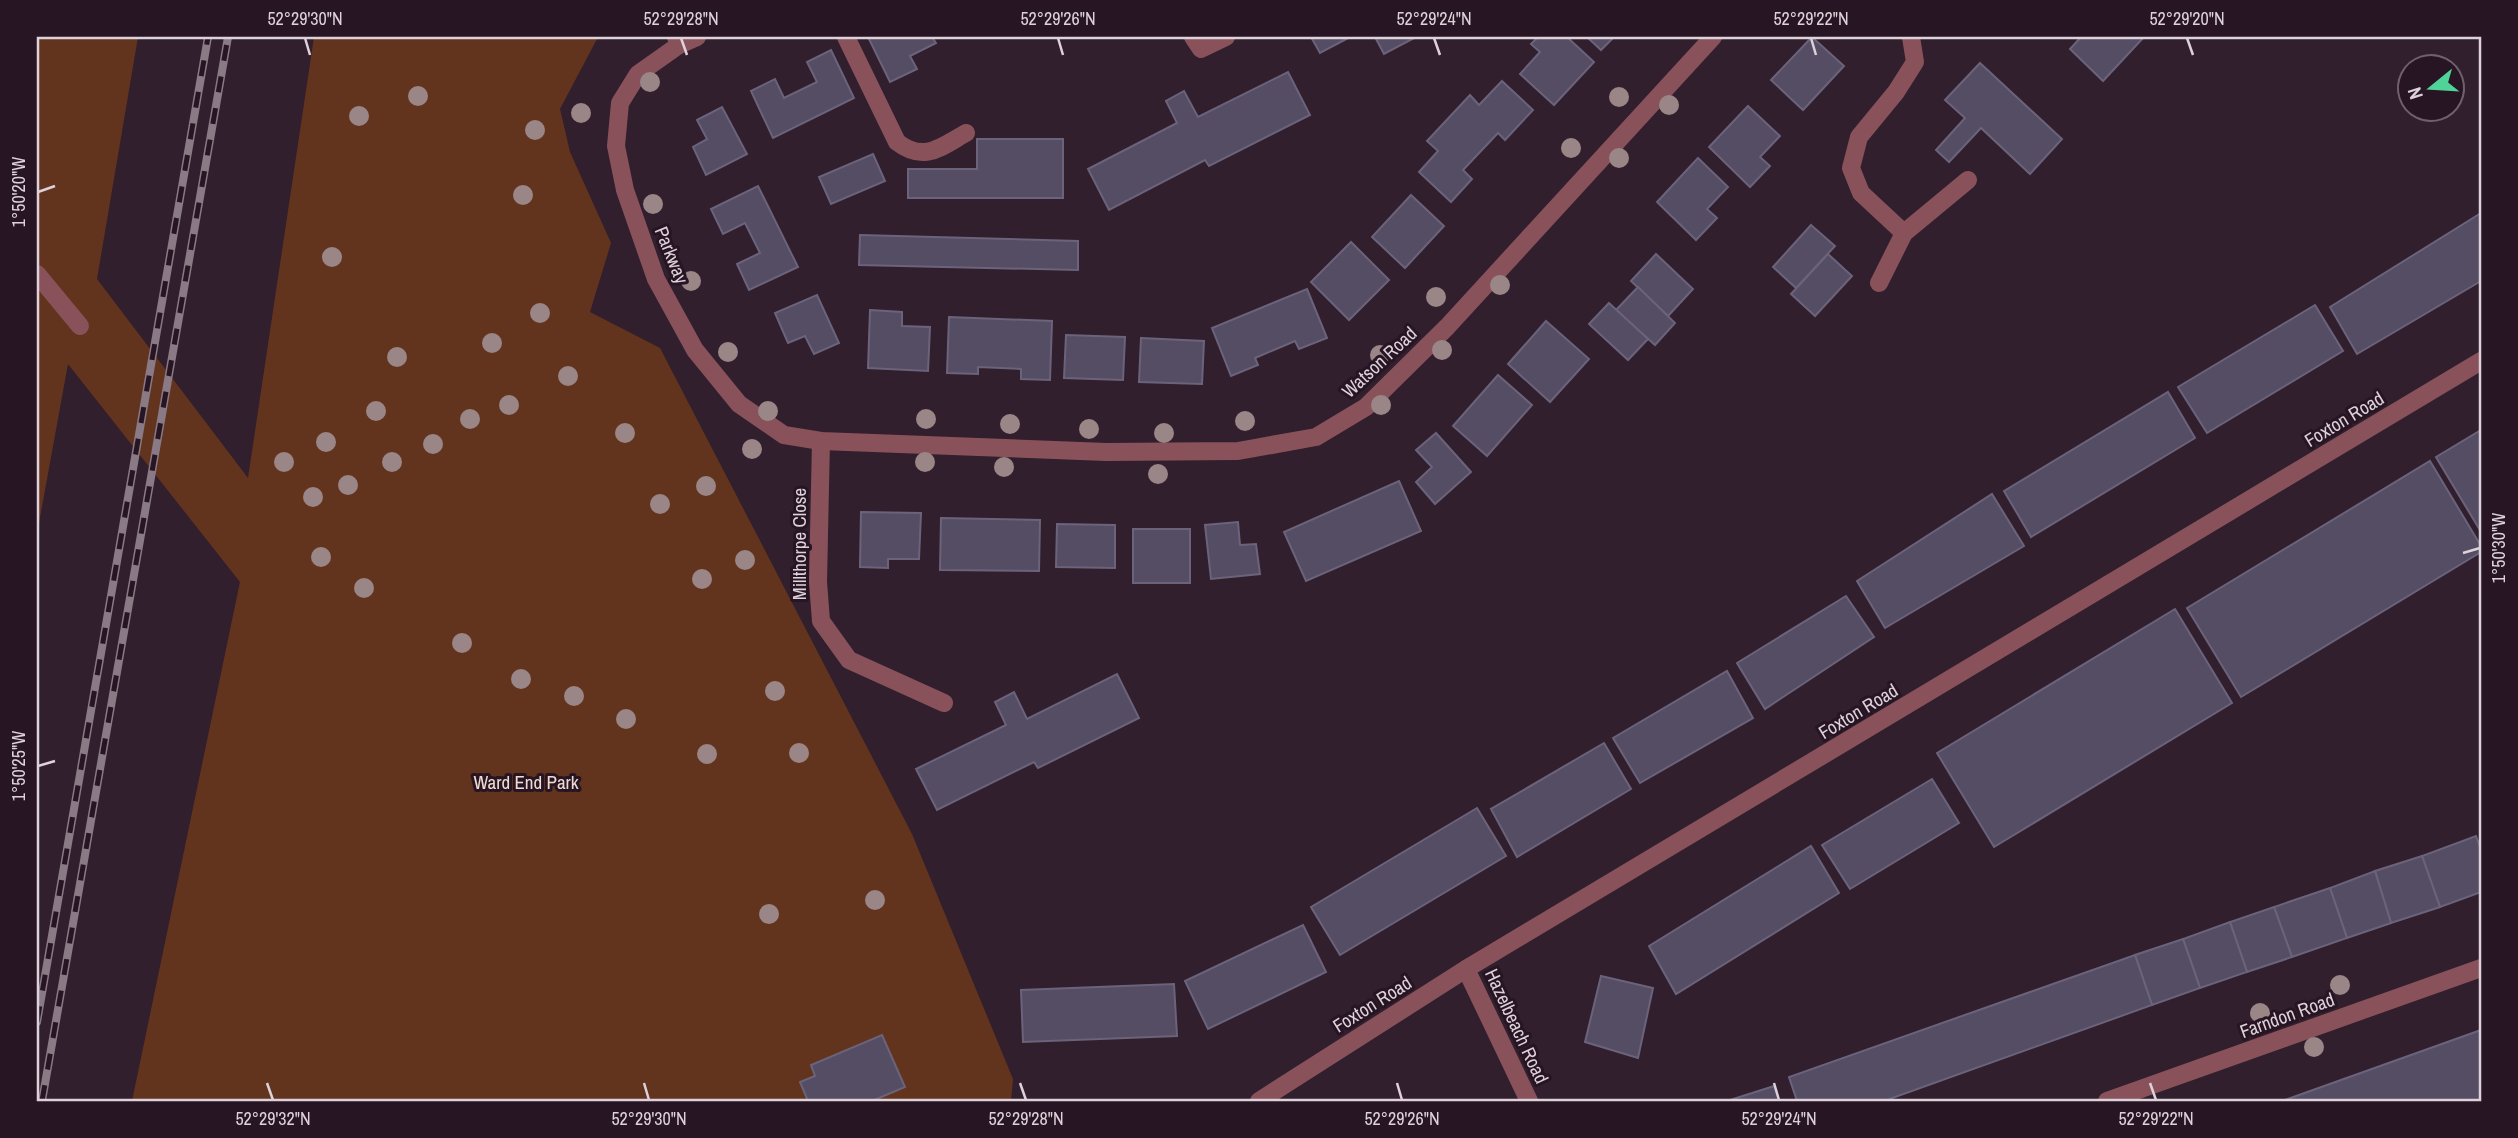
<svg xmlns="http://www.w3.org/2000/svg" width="2518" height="1138" font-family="'Archivo Narrow',sans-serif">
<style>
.green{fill:#63341d}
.building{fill:#544d63;stroke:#6b637b;stroke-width:2}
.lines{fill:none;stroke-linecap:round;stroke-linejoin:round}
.service{stroke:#89525b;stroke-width:18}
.minor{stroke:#89525b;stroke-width:18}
.rail-casing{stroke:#897a85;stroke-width:8}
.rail{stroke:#271523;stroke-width:5;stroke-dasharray:16;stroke-linecap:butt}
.tree{fill:#9a8687}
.ticks{fill:none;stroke:#ddd1da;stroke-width:2.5}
.labels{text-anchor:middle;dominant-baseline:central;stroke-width:6;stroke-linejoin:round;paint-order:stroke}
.street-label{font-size:19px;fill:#ddd1da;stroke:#271523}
.park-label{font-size:19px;fill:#f0dbd1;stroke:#271523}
.neatline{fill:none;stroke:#ddd1da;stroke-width:2.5}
.ticks-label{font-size:18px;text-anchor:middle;fill:#ddd1da}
</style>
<rect width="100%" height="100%" fill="#311f2d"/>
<polygon class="green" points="37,37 138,37 97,279 248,478 314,37 598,37 560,109 570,152 611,243 590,312 660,348 912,834 1013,1079 1011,1101 132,1101 240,582 68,364 37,534"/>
<g class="building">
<polygon points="868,37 932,37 936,43 910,56 917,69 890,82"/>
<polygon points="1311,37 1350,37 1320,53"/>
<polygon points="1375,37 1416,37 1384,54"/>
<polygon points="1538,37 1567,37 1594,62 1554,105 1520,74 1540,52 1531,44"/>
<polygon points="1587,37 1614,37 1601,50"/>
<polygon points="1812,37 1844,66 1803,110 1771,80"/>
<polygon points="2081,37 2144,37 2103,81 2070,49"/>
<polygon points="831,50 854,98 773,138 751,91 775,79 784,98 817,82 807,62"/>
<polygon points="1980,63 2062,139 2030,174 1981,128 1949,162 1936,150 1965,118 1945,100"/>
<polygon points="1288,72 1310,115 1209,166 1205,160 1109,210 1088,169 1177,123 1166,101 1184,91 1198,117"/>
<polygon points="1502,81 1533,110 1505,140 1498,133 1463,170 1472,179 1451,202 1419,172 1438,151 1427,141 1470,95 1479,105"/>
<polygon points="1748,106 1780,136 1760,157 1770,166 1750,187 1709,147"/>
<polygon points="722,107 747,154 706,175 693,147 707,139 697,120"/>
<polygon points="977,139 1063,139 1063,198 908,198 908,169 977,169"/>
<polygon points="873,154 885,181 831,204 819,177"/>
<polygon points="1698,158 1728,187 1707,209 1717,218 1696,240 1657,202"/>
<polygon points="758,186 798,267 749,290 737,264 760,253 745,223 723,234 711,209"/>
<polygon points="1411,195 1444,226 1405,268 1372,237"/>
<polygon points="2481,213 2481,281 2357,354 2330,307"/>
<polygon points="1811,225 1835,246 1796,288 1773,267"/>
<polygon points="860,235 1078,241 1078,270 859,265"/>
<polygon points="1351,242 1389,280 1349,320 1311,282"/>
<polygon points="1656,254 1693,289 1668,316 1631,281"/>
<polygon points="1828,254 1852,276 1815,316 1791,294"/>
<polygon points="1638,287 1675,323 1655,345 1616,310"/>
<polygon points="1307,289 1327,338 1299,349 1295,341 1255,358 1258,365 1231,376 1212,328"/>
<polygon points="817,295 839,343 814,354 805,336 788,343 775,313"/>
<polygon points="1609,303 1648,339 1628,360 1589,324"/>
<polygon points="2315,305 2343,351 2207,433 2178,387"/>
<polygon points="870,310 902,312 902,326 930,327 928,371 868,368"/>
<polygon points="949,317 1052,321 1050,380 1021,379 1021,369 978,367 978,374 947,373"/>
<polygon points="1546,321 1589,359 1550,402 1508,364"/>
<polygon points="1066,335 1125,337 1123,380 1064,378"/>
<polygon points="1141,338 1204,341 1202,384 1139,382"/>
<polygon points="1498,375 1532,405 1487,456 1453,426"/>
<polygon points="2168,392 2195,438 2031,537 2004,491"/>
<polygon points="2481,430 2481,532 2436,457"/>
<polygon points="1436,433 1471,472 1435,504 1416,482 1432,467 1416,450"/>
<polygon points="2430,461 2481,546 2481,552 2241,697 2187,608"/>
<polygon points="1399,481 1421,531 1306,581 1284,532"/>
<polygon points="1992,494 2024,546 1885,628 1857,581"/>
<polygon points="861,512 921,513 919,559 888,559 888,568 860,567"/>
<polygon points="941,518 1040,520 1039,571 940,570"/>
<polygon points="1238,522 1240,545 1256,544 1260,574 1211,579 1205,525"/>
<polygon points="1057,524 1115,525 1115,568 1056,567"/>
<rect x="1133" y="529" width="57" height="54"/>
<polygon points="1846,596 1874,637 1765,709 1737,663"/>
<polygon points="2175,609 2232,703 1994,847 1937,753"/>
<polygon points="1727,671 1753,718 1640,783 1613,738"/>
<polygon points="1117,674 1139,718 1038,768 1034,762 937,810 916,769 1006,725 995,702 1014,692 1027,719"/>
<polygon points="1604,743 1631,789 1517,857 1491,809"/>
<polygon points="1932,779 1959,823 1850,889 1822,845"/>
<polygon points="1477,808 1506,856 1340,955 1311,907"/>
<polygon points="2476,836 2481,850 2481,892 2440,907 2422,856"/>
<polygon points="1811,846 1839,893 1676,994 1649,946"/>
<polygon points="2422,856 2440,907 2391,923 2375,871"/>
<polygon points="2375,871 2391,923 2347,938 2330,888"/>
<polygon points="2330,888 2347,938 2292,957 2274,907"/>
<polygon points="2274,907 2292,957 2247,972 2230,922"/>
<polygon points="2230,922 2247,972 2200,988 2183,939"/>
<polygon points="1303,925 1326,972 1208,1029 1185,981"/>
<polygon points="2183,939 2200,988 2152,1005 2135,955"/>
<polygon points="2135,955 2152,1005 1884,1101 1797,1101 1789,1077"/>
<polygon points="1601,976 1653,988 1638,1058 1585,1042"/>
<polygon points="1174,984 1177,1036 1023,1042 1021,990"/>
<polygon points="2481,1030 2481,1101 2282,1101"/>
<polygon points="882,1035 905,1087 872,1101 808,1101 800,1082 815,1076 811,1065"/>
<polygon points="1774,1086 1779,1101 1727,1101"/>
</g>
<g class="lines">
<g class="service">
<path d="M846,37L897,142C924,163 941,147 966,133"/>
<polyline points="37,274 80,326"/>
</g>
<g class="minor">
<polyline points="676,37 679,45 638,74 620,103 616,146 625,190 656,279 695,350 739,404 784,435 821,441 1106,452 1238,451 1316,437 1366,407 1447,327 1713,37"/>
<polyline points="1193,37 1201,49 1226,37"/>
<polyline points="679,45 697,37"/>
<polyline points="1904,233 1861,193 1851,168 1859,137 1896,92 1915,62 1911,37"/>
<polyline points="1879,283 1904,233 1968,180"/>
<polyline points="821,441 818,582 821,621 849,660 944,703"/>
<polyline points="1466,969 1529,1101"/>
<polyline points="1259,1101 1466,969 2481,361"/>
<polyline points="2107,1101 2481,968"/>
</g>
<g class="rail-casing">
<g id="rail">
<polyline points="37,1022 208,37"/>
<polyline points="42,1101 228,37"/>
</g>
</g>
<use href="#rail" class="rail"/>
</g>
<g class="tree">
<circle cx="650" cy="82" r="10"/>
<circle cx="418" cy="96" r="10"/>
<circle cx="1619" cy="97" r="10"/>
<circle cx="1669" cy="105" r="10"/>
<circle cx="581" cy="113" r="10"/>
<circle cx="359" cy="116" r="10"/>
<circle cx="535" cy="130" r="10"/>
<circle cx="1571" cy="148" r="10"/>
<circle cx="1619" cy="158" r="10"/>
<circle cx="523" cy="195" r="10"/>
<circle cx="653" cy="204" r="10"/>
<circle cx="332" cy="257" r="10"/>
<circle cx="691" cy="281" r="10"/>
<circle cx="1500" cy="285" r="10"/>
<circle cx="1436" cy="297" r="10"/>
<circle cx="540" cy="313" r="10"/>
<circle cx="492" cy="343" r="10"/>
<circle cx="1442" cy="350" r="10"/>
<circle cx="728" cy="352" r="10"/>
<circle cx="1380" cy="355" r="10"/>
<circle cx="397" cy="357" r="10"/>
<circle cx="568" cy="376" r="10"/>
<circle cx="509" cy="405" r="10"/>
<circle cx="1381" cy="405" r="10"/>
<circle cx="376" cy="411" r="10"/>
<circle cx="768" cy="411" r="10"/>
<circle cx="470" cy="419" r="10"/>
<circle cx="926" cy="419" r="10"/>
<circle cx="1245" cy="421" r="10"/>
<circle cx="1010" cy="424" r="10"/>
<circle cx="1089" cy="429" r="10"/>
<circle cx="625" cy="433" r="10"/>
<circle cx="1164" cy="433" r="10"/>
<circle cx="326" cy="442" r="10"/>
<circle cx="433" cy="444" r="10"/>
<circle cx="752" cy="449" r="10"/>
<circle cx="284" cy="462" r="10"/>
<circle cx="392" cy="462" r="10"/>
<circle cx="925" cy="462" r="10"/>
<circle cx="1004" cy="467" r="10"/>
<circle cx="1158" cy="474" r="10"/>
<circle cx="348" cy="485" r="10"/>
<circle cx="706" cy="486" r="10"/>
<circle cx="313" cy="497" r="10"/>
<circle cx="660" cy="504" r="10"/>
<circle cx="321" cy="557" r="10"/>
<circle cx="745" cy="560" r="10"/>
<circle cx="702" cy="579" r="10"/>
<circle cx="364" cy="588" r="10"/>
<circle cx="462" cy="643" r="10"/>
<circle cx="521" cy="679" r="10"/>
<circle cx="775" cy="691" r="10"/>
<circle cx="574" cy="696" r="10"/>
<circle cx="626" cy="719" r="10"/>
<circle cx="799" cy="753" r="10"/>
<circle cx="707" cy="754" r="10"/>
<circle cx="875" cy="900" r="10"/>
<circle cx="769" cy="914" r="10"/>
<circle cx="2340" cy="985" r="10"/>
<circle cx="2260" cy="1013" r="10"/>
<circle cx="2314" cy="1047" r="10"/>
</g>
<path class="ticks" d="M305,38L310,55M681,38L687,55M1058,38L1063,55M1434,38L1440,55M1811,38L1816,55M2187,38L2193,55M38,192L55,186M2463,553L2480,548M38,766L55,761M267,1083L273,1100M644,1083L649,1100M1020,1083L1026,1100M1397,1083L1402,1100M1774,1083L1779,1100M2150,1083L2156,1100"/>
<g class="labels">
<g class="street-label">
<text transform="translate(672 255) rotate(68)">Parkway</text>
<text transform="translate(1379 362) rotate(-43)">Watson Road</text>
<text transform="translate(2344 419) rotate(-31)">Foxton Road</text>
<text transform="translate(799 544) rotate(-90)">Millthorpe Close</text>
<text transform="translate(1858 711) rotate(-31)">Foxton Road</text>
<text transform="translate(1372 1004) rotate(-32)">Foxton Road</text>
<text transform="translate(2287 1015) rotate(-20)">Farndon Road</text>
<text transform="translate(1517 1026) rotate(65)">Hazelbeach Road</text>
</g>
<g class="park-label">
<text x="526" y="782">Ward End Park</text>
</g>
</g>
<rect width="2518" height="1138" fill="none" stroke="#271523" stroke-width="77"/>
<g transform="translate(2431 88) rotate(252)"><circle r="33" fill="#271523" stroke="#70606c" stroke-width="2"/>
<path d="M0-5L12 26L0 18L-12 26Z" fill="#4fd399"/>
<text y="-10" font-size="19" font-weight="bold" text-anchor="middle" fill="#ddd1da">N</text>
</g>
<rect x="38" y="38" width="2442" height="1062" class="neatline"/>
<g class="ticks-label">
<text x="305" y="25">52°29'30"N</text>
<text x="681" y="25">52°29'28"N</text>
<text x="1058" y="25">52°29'26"N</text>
<text x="1434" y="25">52°29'24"N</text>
<text x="1811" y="25">52°29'22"N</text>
<text x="2187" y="25">52°29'20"N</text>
<text transform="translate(19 192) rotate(-90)" y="6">1°50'20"W</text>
<text transform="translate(2499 548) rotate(-90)" y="6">1°50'30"W</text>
<text transform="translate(19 766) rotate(-90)" y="6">1°50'25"W</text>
<text x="273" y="1125">52°29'32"N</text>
<text x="649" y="1125">52°29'30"N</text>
<text x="1026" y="1125">52°29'28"N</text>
<text x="1402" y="1125">52°29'26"N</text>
<text x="1779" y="1125">52°29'24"N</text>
<text x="2156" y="1125">52°29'22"N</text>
</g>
</svg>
